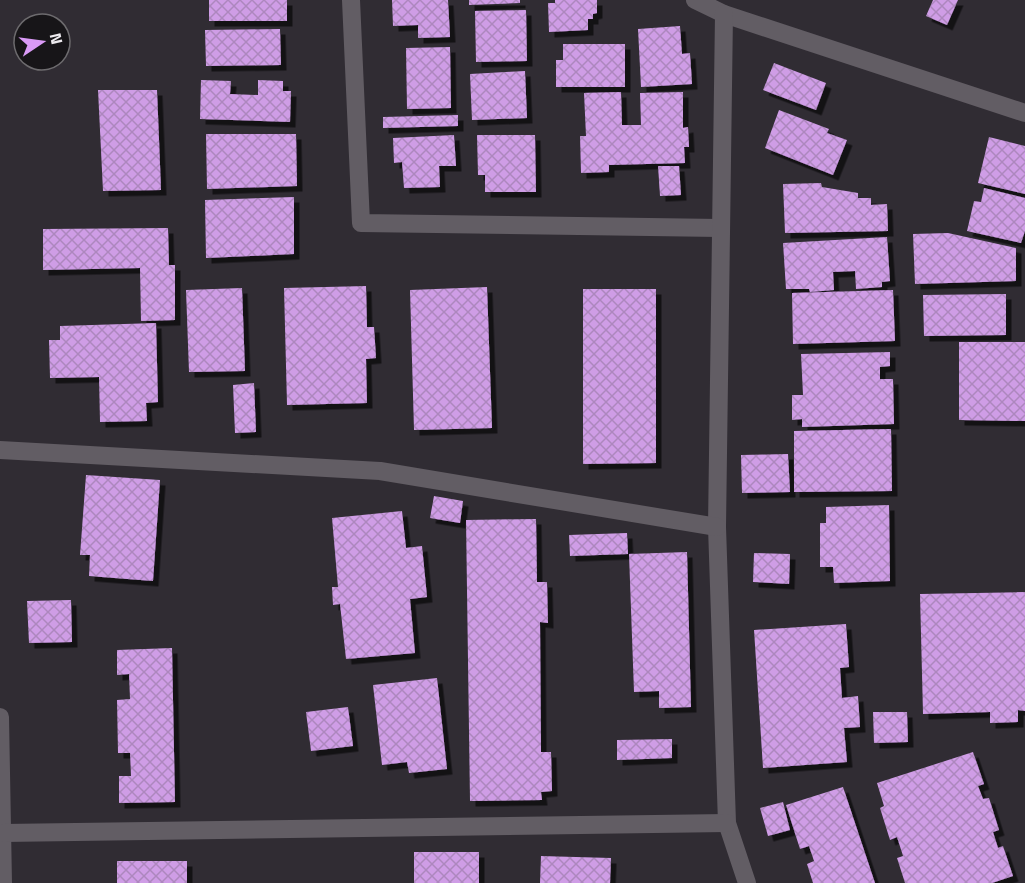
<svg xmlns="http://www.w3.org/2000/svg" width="1025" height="883" font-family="'Titillium Web',sans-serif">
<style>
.building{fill:url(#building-cross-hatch);filter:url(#shadow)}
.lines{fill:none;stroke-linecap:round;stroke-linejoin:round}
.street{stroke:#625d64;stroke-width:18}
</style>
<defs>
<pattern id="building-cross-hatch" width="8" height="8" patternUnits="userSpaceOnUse" patternTransform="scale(1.5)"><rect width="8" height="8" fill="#cf9de6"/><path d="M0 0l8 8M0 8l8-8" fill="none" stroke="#ad87be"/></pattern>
<filter id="shadow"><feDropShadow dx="5.5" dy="5.5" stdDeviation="0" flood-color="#0009"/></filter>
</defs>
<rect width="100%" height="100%" fill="#302c33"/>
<g class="building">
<rect x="209" y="0" width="78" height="21"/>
<polygon points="392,0 448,0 450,37 418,38 418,25 393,26"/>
<polygon points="469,0 520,0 520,3 469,5"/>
<polygon points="555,0 597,0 597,13 593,14 593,19 588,19 588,30 549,32 548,3 555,3"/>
<polygon points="933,0 958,0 947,25 926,16"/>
<polygon points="526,10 527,61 476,62 475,11"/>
<polygon points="680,26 682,54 690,53 692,84 641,87 638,29"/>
<polygon points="280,29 281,65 206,66 205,30"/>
<polygon points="563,44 625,44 625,87 556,87 556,60 563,60"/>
<polygon points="450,47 451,108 407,109 406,48"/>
<polygon points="774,63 826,83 816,110 763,90"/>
<polygon points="525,71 527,118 472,120 470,74"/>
<polygon points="201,80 231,81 230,94 258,95 258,80 283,81 283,91 291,91 290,122 200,119"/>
<polygon points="98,90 157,90 161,190 103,191"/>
<polygon points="621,92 622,125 641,125 640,93 683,92 683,128 688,127 689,147 684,147 685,163 609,165 609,172 581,173 580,136 586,136 584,93"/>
<polygon points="779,110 829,129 827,133 847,140 833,175 765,148"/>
<polygon points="458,115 458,126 383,128 383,117"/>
<polygon points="206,134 296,134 297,186 207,189"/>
<polygon points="454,135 456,166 439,166 440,187 404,188 402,162 394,163 393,138"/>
<polygon points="477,135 535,135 536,192 485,192 485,175 478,175"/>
<polygon points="989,137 1025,146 1025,194 978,183"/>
<polygon points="658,166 679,166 681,195 660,196"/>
<polygon points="821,183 822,187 858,193 858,198 871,198 871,205 887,204 888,231 785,233 783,184"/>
<polygon points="984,188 1025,198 1025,231 1021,243 967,231 974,201 981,202"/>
<polygon points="294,197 294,254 206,258 205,200"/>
<polygon points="168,228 169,265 175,265 175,320 141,321 140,268 43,270 43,229"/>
<polygon points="948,233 1016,248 1016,281 915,284 913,234"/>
<polygon points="887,237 890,281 882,282 882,287 856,289 855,271 833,272 834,290 810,292 809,289 786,289 783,243"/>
<polygon points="366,286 367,327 374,327 376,358 366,359 367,403 287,405 284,288"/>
<polygon points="487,287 492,428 414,430 410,290"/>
<polygon points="242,288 245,371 189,372 186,290"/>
<polygon points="583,289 656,289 656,463 583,464"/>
<polygon points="893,290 895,341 793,344 792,293"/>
<polygon points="1006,294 1006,335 924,336 923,295"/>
<polygon points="156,323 158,402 146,403 147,421 100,422 99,377 50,378 49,340 60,340 60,326"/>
<polygon points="959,342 1025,342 1025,421 959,420"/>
<polygon points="890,352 890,366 880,367 880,379 893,379 894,424 802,427 802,419 792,420 792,395 803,395 801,354"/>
<polygon points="254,383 256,432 235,433 233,385"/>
<polygon points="891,429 892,491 794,492 794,431"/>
<polygon points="788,454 790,492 742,493 741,455"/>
<polygon points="86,475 160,480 153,581 89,576 90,555 80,555"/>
<polygon points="434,496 463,501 460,523 430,518"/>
<polygon points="889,505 890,581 834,583 833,567 820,567 820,523 826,523 826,507"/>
<polygon points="402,511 406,548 422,546 427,597 410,599 415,653 346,659 340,604 333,605 332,587 338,587 332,518"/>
<polygon points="536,519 537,582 547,582 548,623 540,622 541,752 551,752 552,791 541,792 542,800 470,801 466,520"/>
<polygon points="627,533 628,554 570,556 569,535"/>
<polygon points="687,552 691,707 659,708 659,691 634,692 629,554"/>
<polygon points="754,553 790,554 789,584 753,582"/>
<polygon points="1025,592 1025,711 1018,710 1018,722 990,723 990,712 923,714 920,594"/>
<polygon points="71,600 72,642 29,643 27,601"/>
<polygon points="846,624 849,667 840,668 842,698 858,696 860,727 844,728 847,762 763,768 754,630"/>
<polygon points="172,648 175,802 119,803 119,776 131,776 130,753 118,753 117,700 130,699 129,674 117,675 117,650"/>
<polygon points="437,678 447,769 409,773 407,762 382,765 373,685"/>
<polygon points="348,707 353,746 311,751 306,712"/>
<polygon points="873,712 907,712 908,742 874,743"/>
<polygon points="672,739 672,758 617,760 617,740"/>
<polygon points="973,752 984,784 978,786 983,799 989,798 999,830 993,832 998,848 1003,846 1013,876 992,883 905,883 897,858 903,856 897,837 890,840 880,808 884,806 877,783"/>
<polygon points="843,787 875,883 813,883 807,864 814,861 809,846 800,849 786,805"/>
<polygon points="783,802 790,830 768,836 760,808"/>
<rect x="414" y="852" width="65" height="31"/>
<polygon points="541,856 611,858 610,883 540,883"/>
<rect x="117" y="861" width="70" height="22"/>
</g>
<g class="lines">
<g class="street">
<polyline points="351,0 361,223 720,228"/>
<polyline points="695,0 724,14 1025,113"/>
<polyline points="724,14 717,527 727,823 747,883"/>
<polyline points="0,450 380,471 717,527"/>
<polyline points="0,717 3,883"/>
<polyline points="3,833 727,823"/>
</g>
</g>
<g transform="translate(42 42) rotate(77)"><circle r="28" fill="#171518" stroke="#6d6b6e" stroke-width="1.5"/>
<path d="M0-4.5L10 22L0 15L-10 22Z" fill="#da9af6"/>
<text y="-9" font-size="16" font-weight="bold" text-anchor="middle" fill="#eeebef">N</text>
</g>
</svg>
